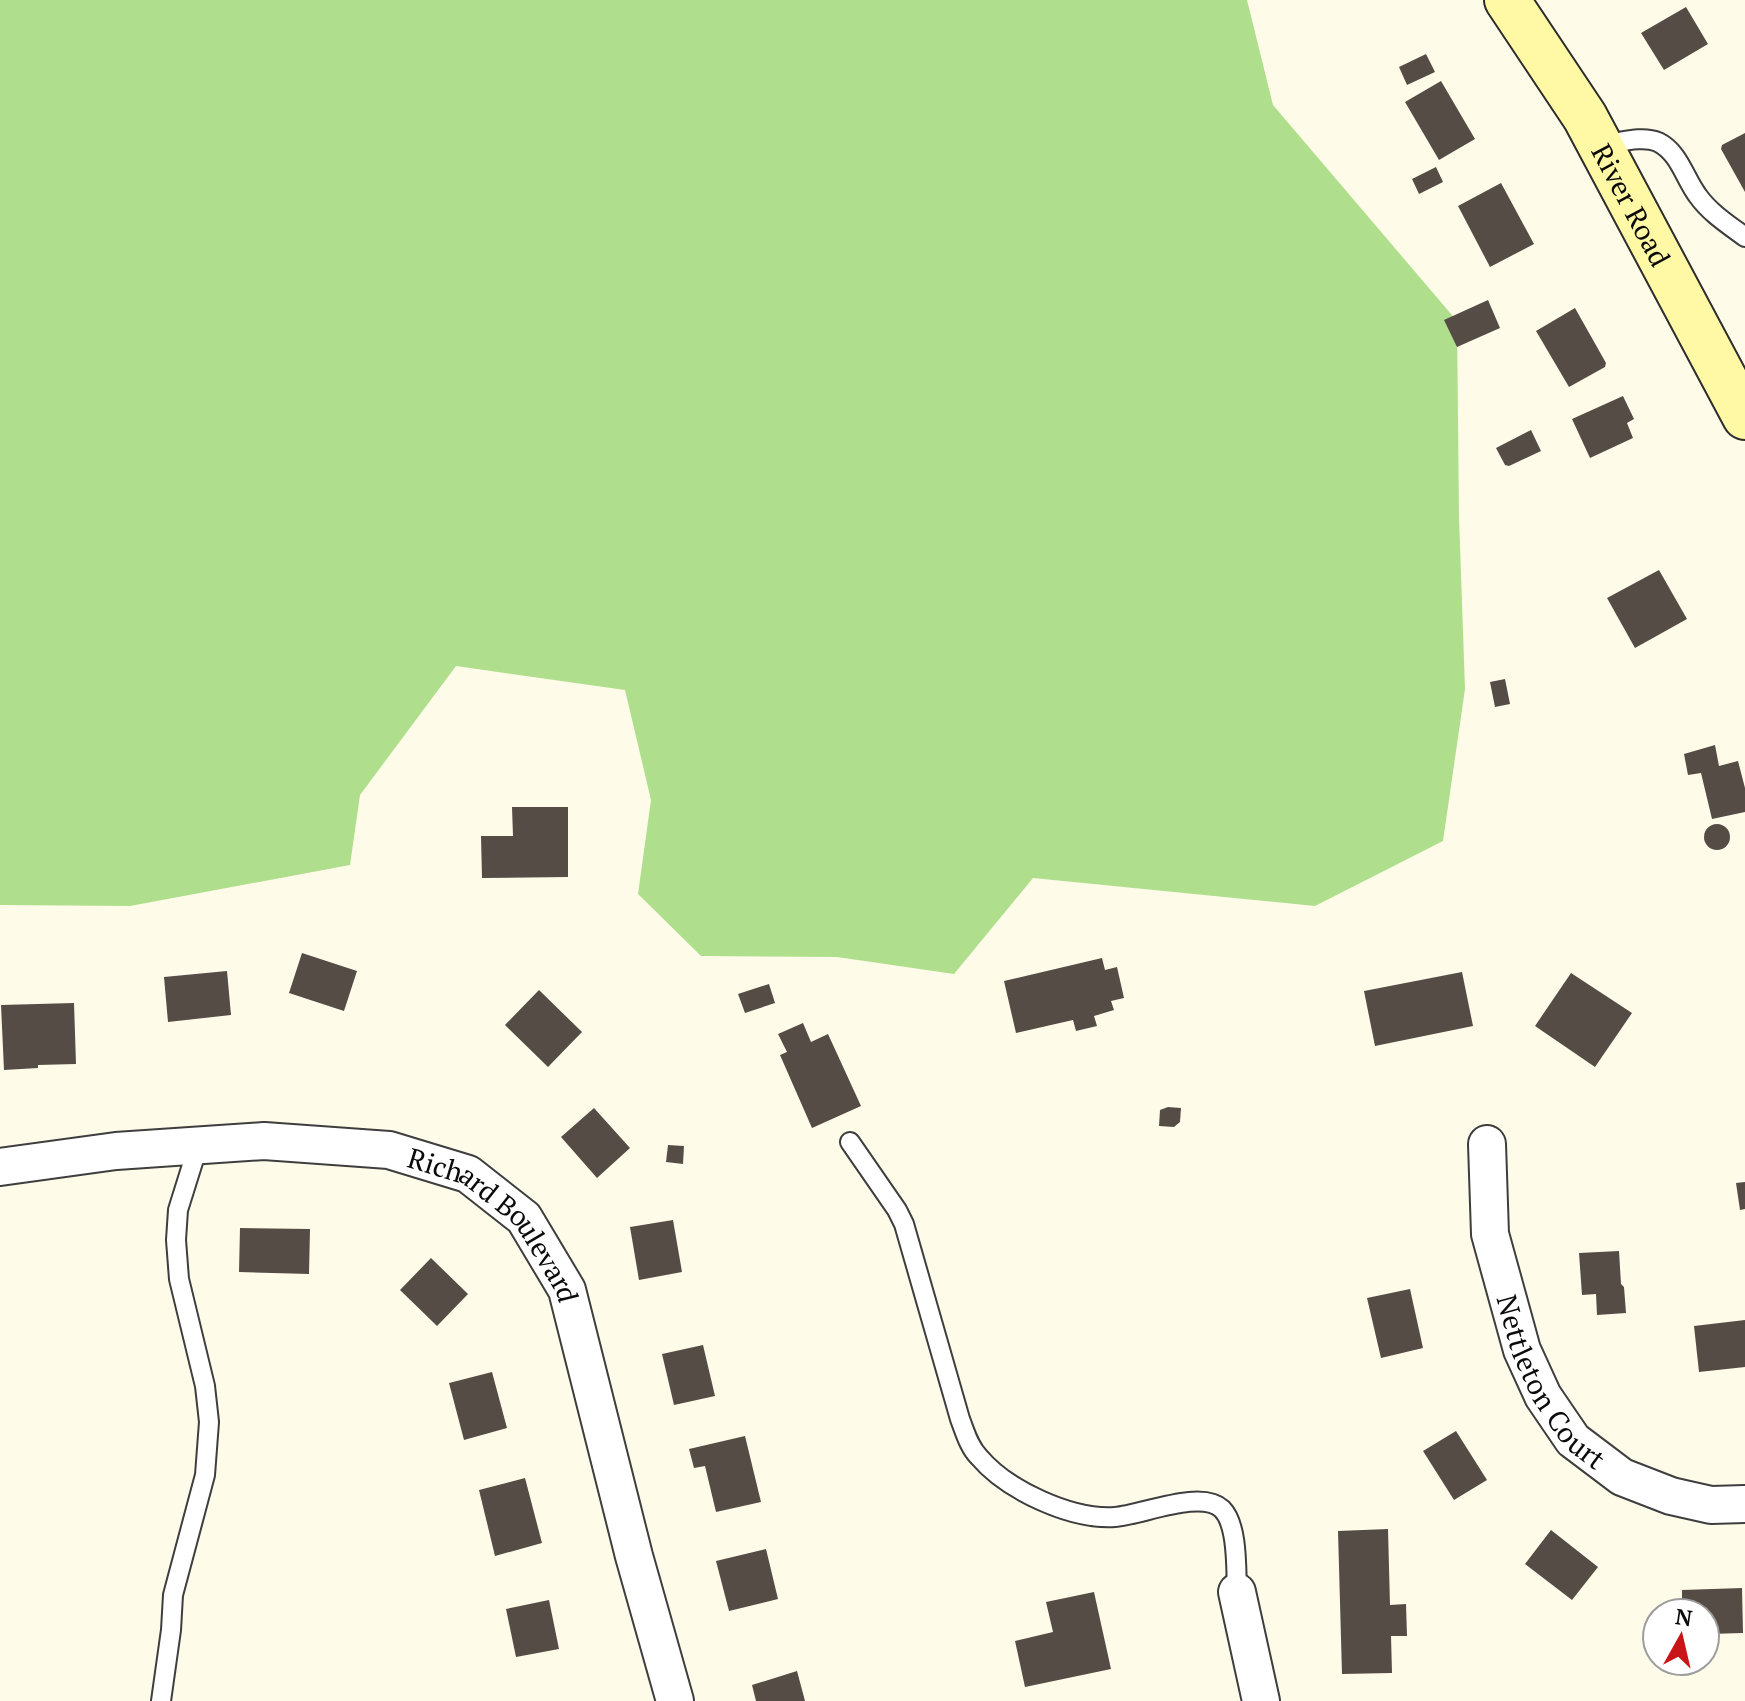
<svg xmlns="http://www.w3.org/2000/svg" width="1745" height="1701" font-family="'PT Serif',serif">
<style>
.forest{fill:#afdf8c}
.building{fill:#554c46}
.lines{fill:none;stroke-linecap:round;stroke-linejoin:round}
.service-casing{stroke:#3e3e3e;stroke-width:22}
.minor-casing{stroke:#3e3e3e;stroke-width:40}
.secondary-casing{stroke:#2d2d2d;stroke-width:48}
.service{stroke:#fff;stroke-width:18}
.minor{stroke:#fff;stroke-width:36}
.secondary{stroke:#fff8a4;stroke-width:44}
.labels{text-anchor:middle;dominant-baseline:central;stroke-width:8;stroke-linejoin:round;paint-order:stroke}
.street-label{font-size:28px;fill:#0b0b0b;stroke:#fff}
</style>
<rect width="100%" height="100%" fill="#fffbe9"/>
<polygon class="forest" points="0,0 1247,0 1273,105 1457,321 1459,517 1465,689 1443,841 1315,906 1033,878 954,974 837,957 701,956 638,894 651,800 625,690 456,666 360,795 350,865 130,906 0,905"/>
<g class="building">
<polygon points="1686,7 1708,44 1664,70 1641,33"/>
<polygon points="1426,54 1435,72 1407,85 1399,67"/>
<polygon points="1441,81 1475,139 1439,160 1405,102"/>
<polygon points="1745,133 1745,192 1721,149 1722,145"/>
<polygon points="1436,167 1443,182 1419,194 1412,179"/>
<polygon points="1501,183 1534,244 1490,267 1458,206"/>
<polygon points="1488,300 1500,328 1457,347 1444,320"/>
<polygon points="1575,308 1606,363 1605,367 1569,387 1536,331"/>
<polygon points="1623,396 1634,419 1627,423 1633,438 1590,458 1572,419"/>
<polygon points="1531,430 1541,451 1509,466 1505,465 1496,448"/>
<polygon points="1659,570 1687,619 1635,648 1607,598"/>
<polygon points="1505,679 1510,704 1495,707 1490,682"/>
<polygon points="1715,745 1719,766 1738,761 1745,788 1745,812 1712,819 1701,773 1688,775 1684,754"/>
<polygon points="512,807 568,807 568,877 482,878 481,836 513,836"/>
<circle cx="1717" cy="837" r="13"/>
<polygon points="302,953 357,971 344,1011 289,993"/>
<polygon points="1102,958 1105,970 1117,967 1124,998 1111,1001 1114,1010 1094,1016 1097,1026 1076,1031 1073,1020 1016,1033 1004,981"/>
<polygon points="227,971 231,1015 168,1022 164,977"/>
<polygon points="1462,972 1473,1026 1375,1046 1364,991"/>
<polygon points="1571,973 1632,1013 1595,1067 1535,1026"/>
<polygon points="769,984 775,1003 745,1013 738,994"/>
<polygon points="539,990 582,1032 548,1067 505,1025"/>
<polygon points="74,1003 76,1064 38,1065 38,1068 4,1070 1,1005"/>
<polygon points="803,1023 811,1042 828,1034 861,1106 812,1128 780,1055 787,1052 778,1034"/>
<polygon points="1168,1107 1181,1108 1180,1122 1174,1127 1159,1126 1160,1110"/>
<polygon points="594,1108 630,1148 597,1178 561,1137"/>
<polygon points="668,1145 684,1146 683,1164 666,1162"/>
<polygon points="1745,1182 1745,1209 1740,1210 1736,1183"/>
<polygon points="673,1220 682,1272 639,1280 630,1227"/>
<polygon points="240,1228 310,1229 309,1274 239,1272"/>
<polygon points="1619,1251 1621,1284 1624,1287 1626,1313 1597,1315 1596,1294 1582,1295 1579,1253"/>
<polygon points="431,1258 468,1294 437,1326 400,1290"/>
<polygon points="1410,1289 1423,1348 1381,1358 1367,1298"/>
<polygon points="1745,1320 1745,1367 1699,1372 1694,1326"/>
<polygon points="703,1345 715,1396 674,1405 662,1354"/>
<polygon points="492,1372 507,1428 464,1440 449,1383"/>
<polygon points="1456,1431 1487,1480 1454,1500 1423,1451"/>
<polygon points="745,1436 761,1502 716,1512 705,1466 694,1468 689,1449"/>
<polygon points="525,1478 542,1543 495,1556 479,1490"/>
<polygon points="1388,1529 1390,1605 1406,1604 1407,1636 1391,1636 1392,1673 1342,1674 1338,1531"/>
<polygon points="1551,1530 1598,1567 1572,1600 1525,1564"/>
<polygon points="766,1549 778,1599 729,1611 716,1561"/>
<polygon points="1742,1588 1743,1633 1709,1634 1710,1655 1705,1655 1705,1613 1682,1613 1682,1590"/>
<polygon points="1094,1592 1111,1669 1025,1687 1015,1641 1053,1632 1046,1602"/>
<polygon points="549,1600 559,1649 516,1657 506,1609"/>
<polygon points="797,1671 805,1701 756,1701 752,1685"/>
</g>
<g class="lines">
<g class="service-casing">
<g id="service">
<path d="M1602,145C1618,143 1642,135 1658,142C1679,152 1685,179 1698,196C1710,213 1729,225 1745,237"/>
<path d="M850,1142L897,1210L904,1224L960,1419C965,1432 969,1447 979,1457C1007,1490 1071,1520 1115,1517C1142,1515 1201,1489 1222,1509C1238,1525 1236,1569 1237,1592"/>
<polyline points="161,1701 171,1630 173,1595 205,1475 209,1422 205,1386 179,1279 176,1240 178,1210 198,1146"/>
</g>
</g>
<g class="minor-casing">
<g id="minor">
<path id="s1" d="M1487,1144L1490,1234L1522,1350L1543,1396L1573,1440L1622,1477L1671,1496L1711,1505L1745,1504"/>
<path id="s2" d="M0,1167L116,1151L264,1141L389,1150L468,1174L524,1218L567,1290L634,1556L675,1701"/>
<polyline points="1237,1592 1261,1701"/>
</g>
</g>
<g class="secondary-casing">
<g id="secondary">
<path id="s3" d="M1507,0L1585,117L1745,417"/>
</g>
</g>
<use href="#service" class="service"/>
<use href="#minor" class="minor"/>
<use href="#secondary" class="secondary"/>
</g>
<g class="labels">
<g class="street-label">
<text stroke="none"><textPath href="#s3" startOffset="240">River Road</textPath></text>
<text stroke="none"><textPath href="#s2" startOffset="526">Richard Boulevard</textPath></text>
<text stroke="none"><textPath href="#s1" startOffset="252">Nettleton Court</textPath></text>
</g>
</g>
<g transform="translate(1681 1637) rotate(8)"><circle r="38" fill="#ffffff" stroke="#9d9d9d" stroke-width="2"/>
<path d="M0-6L14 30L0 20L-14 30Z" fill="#c81618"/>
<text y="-12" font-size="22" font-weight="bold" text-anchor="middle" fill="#0b0b0b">N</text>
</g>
</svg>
